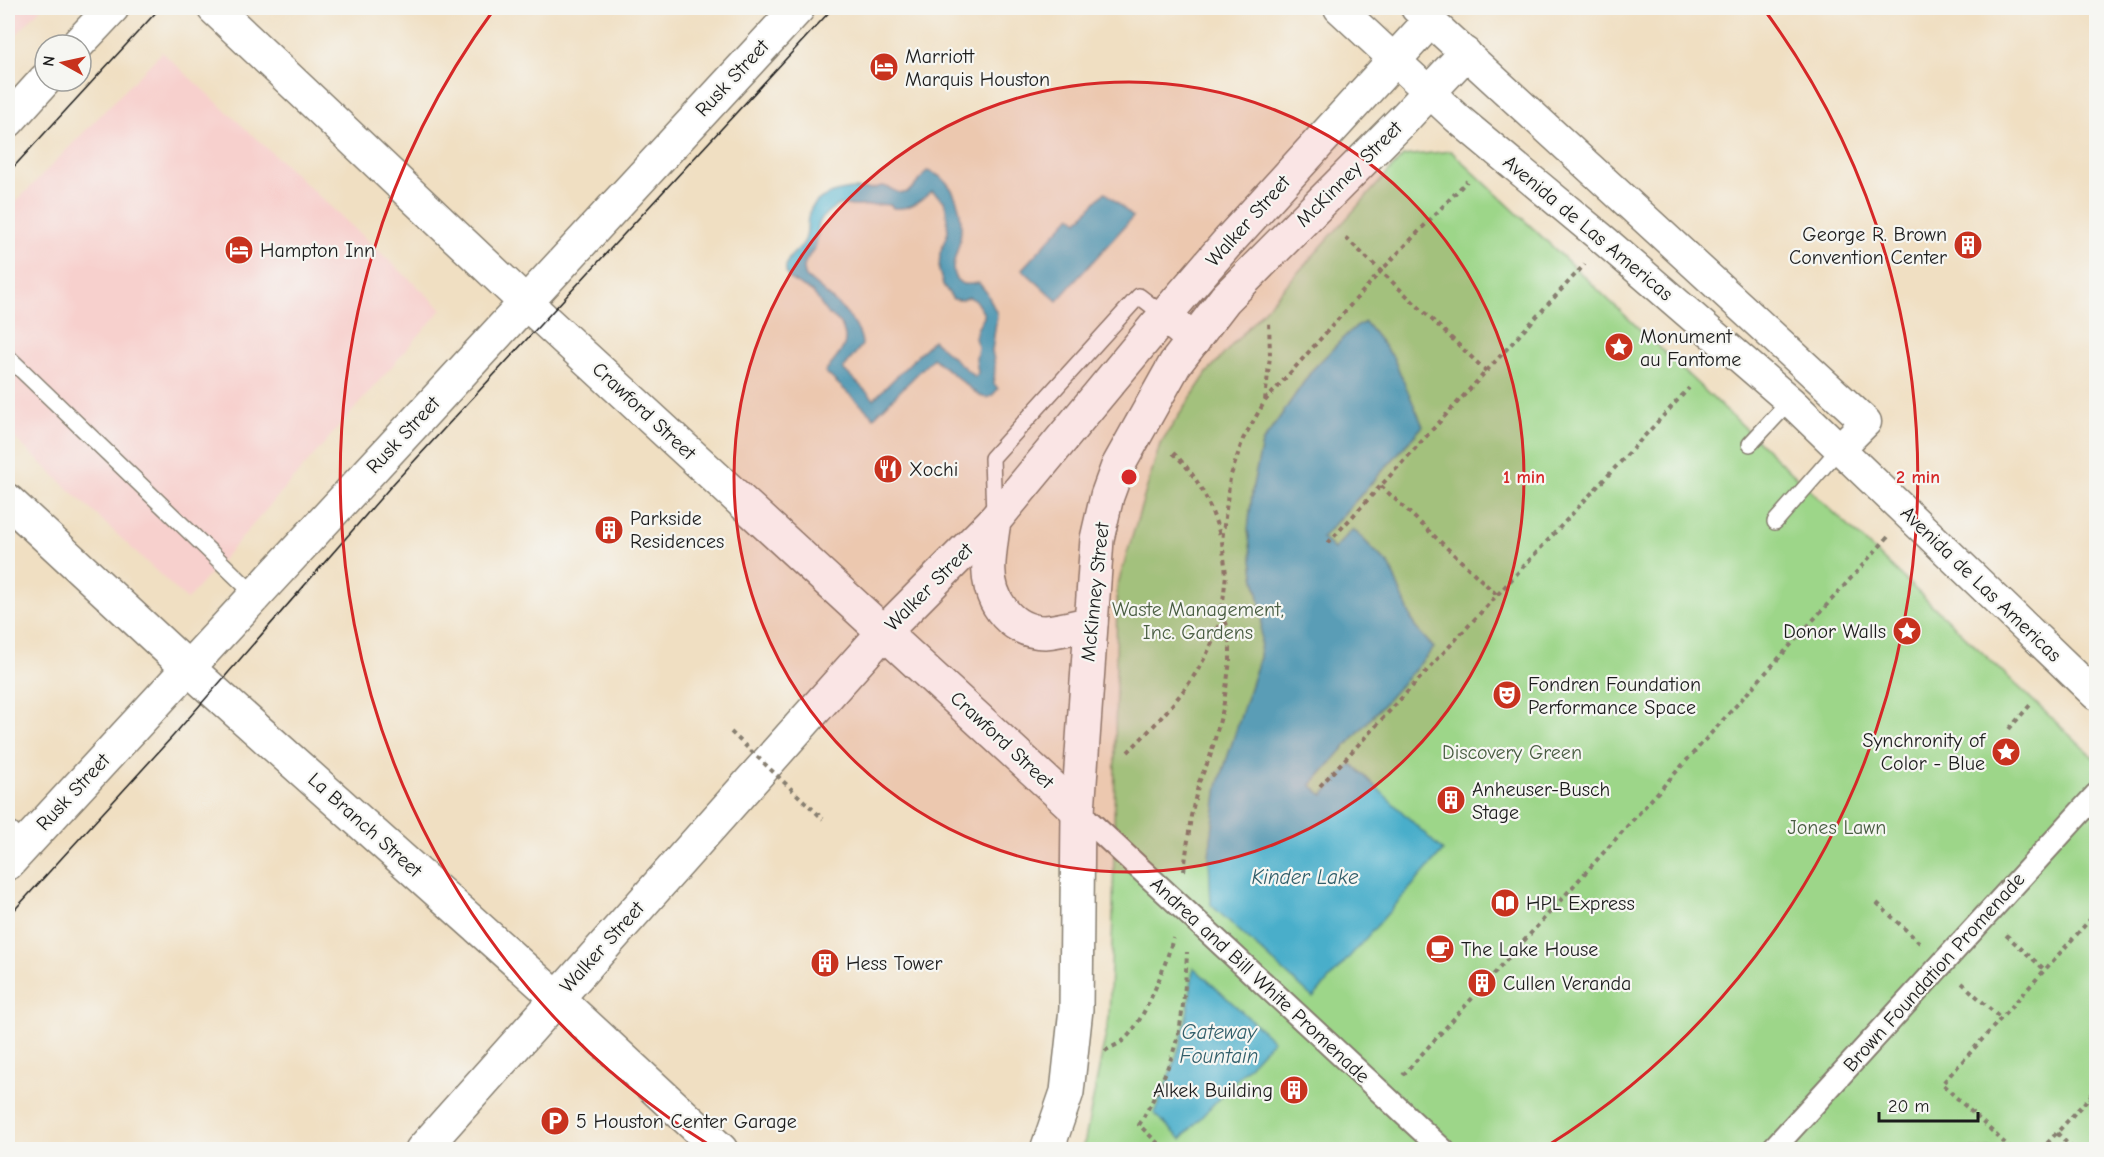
<svg xmlns="http://www.w3.org/2000/svg" width="2104" height="1157" font-family="'Comic Neue',sans-serif">
<style>
.built{fill:#f7d0cd}
.green{fill:#9dd689;stroke:#5c7952;stroke-width:1.5}
.water{fill:#4aaeca;stroke:#336573;stroke-width:1.5;fill-rule:evenodd}
.lines{fill:none;stroke-linecap:round;stroke-linejoin:round}
.service-casing{stroke:#867e6f;stroke-width:18}
.pedestrian-casing{stroke:#867e6f;stroke-width:26}
.minor-casing{stroke:#867e6f;stroke-width:33}
.tertiary-casing{stroke:#867e6f;stroke-width:36}
.secondary-casing{stroke:#867e6f;stroke-width:36}
.path{stroke:#867e6f;stroke-width:4;stroke-dasharray:4.5 4.5;stroke-linecap:butt}
.service{stroke:#fff;stroke-width:15}
.pedestrian{stroke:#fff;stroke-width:22}
.minor{stroke:#fff;stroke-width:30}
.tertiary{stroke:#fff;stroke-width:33}
.secondary{stroke:#fff;stroke-width:33}
.tram{stroke:#1c1c1c;stroke-width:1.5}
.path-bridge{stroke:#867e6f;stroke-width:4;stroke-dasharray:4.5 4.5;stroke-linecap:butt}
.ring{fill:none;stroke:#d62828;stroke-width:3}
.labels{text-anchor:middle;dominant-baseline:central;stroke-width:4.5;stroke-linejoin:round;paint-order:stroke}
.poi-label{font-size:20px;fill:#1c1c1c;stroke:#f6f6f2;text-anchor:start}
.street-label{font-size:20px;fill:#1c1c1c;stroke:#f6f6f2}
.park-label{font-size:20px;fill:#495d42;stroke:#f6f6f2}
.water-label{font-size:21px;font-style:italic;fill:#315e6a;stroke:#f6f6f2}
.centre{fill:#d62828;stroke:#f6f6f2;stroke-width:3}
.ring-label{font-size:18px;text-anchor:middle;font-weight:bold;fill:#d62828;stroke:#f6f6f2;stroke-width:4.5;stroke-linejoin:round;paint-order:stroke}
</style>
<rect width="100%" height="100%" fill="#f6f6f2"/>
<filter id="ink" filterUnits="userSpaceOnUse"><feTurbulence type="fractalNoise" baseFrequency=".0167" numOctaves="2"/><feDisplacementMap in="SourceGraphic" scale="12" xChannelSelector="R" yChannelSelector="G"/><feConvolveMatrix kernelMatrix="1 2 1 2 8 2 1 2 1" color-interpolation-filters="sRGB"/></filter>
<filter id="wash" filterUnits="userSpaceOnUse"><feTurbulence type="fractalNoise" baseFrequency=".008" numOctaves="4" result="noise"/><feDisplacementMap in="SourceGraphic" scale="24" xChannelSelector="R" yChannelSelector="G"/><feGaussianBlur stdDeviation="1.35" result="paint"/><feColorMatrix in="noise" values="0 0 0 0 0 0 0 0 0 0 0 0 0 0 0 0 0 1.4 0 .05"/><feComposite in="paint" operator="in"/></filter>
<g filter="url(#wash)">
<rect width="100%" height="100%" fill="#f0dfc2"/>
<g class="built">
<polygon points="8,8 41,8 8,44"/>
<polygon points="162,52 442,309 187,600 8,432 8,210"/>
</g>
<polygon class="green" points="1451,151 2096,760 2096,1149 1081,1150 1085,1140 1109,1018 1113,916 1117,587 1160,444 1207,373 1403,156"/>
<g class="water">
<path d="M927,171C956,178 964,213 960,240C958,252 945,274 961,283C966,286 973,283 979,283L987,293L997,314L992,351L995,365L994,384L998,389C992,396 990,400 980,396L933,358L874,417L825,372C838,356 855,342 838,321C835,317 830,316 827,313C821,307 819,299 814,294C805,285 784,283 786,267C787,255 799,251 804,242C810,232 804,218 812,207C824,190 852,188 870,189C875,189 878,186 883,186C891,187 896,194 904,193C913,191 921,178 927,171ZM932,191L944,201L946,209L948,232L940,253L939,271L943,285L953,299L960,300L969,297L975,300L984,314V317L977,329L975,338L978,347L976,359L978,373L975,377L933,340L874,399L843,369L862,345C862,321 823,291 806,277C800,263 809,258 815,247C819,240 816,231 819,224C821,217 832,207 840,205C844,203 849,206 853,206C866,207 878,203 891,205L893,208C910,210 920,201 932,191Z"/>
<polygon points="1105,192 1133,217 1057,301 1022,269 1071,216 1078,221"/>
<polygon points="1365,322 1393,357 1423,426 1322,538 1334,549 1353,529 1390,566 1415,627 1434,648 1311,785 1323,795 1352,764 1443,851 1313,998 1211,905 1209,855 1218,786 1260,657 1262,613 1254,574 1248,530 1253,485 1262,443 1312,370 1351,330"/>
<path d="M1193,967L1273,1040L1181,1139L1154,1113C1177,1063 1189,1023 1193,967Z"/>
</g>
</g>
<g filter="url(#ink)">
<g class="lines">
<g class="service-casing">
<g id="service">
<polyline points="8,357 255,595"/>
<polyline points="1750,444 1790,401"/>
<polyline points="994,515 992,458 1139,296 1165,316"/>
<polyline points="1775,522 1840,448"/>
<polyline points="8,827 25,844"/>
</g>
</g>
<g class="pedestrian-casing">
<g id="pedestrian">
<polyline points="1078,811 1443,1150"/>
<polyline points="1772,1150 2096,795"/>
</g>
</g>
<g class="minor-casing">
<g id="minor">
<polyline points="1339,8 1457,118 1605,241 1790,401 2096,695"/>
<polyline points="1416,8 1866,422 1840,448"/>
</g>
</g>
<g class="tertiary-casing">
<g id="tertiary">
<polyline points="214,8 525,302 1078,811"/>
<polyline points="77,45 112,8"/>
<polyline points="8,121 45,80"/>
<polyline points="8,501 188,668 557,998 721,1150"/>
<polyline points="8,863 798,8"/>
<polyline points="1047,1150 1067,1092 1076,1009 1078,811 1097,539 1107,496 1118,466 1175,364 1225,299 1403,120 1465,54"/>
</g>
</g>
<g class="secondary-casing">
<g id="secondary">
<polyline points="1165,316 1194,340"/>
<path d="M994,521C992,534 990,548 989,562C986,597 1008,632 1045,632C1060,631 1077,626 1091,623"/>
<polyline points="422,1150 884,632 994,521 1154,328 1228,242 1430,21"/>
</g>
</g>
<g class="path">
<polyline points="1346,238 1486,371"/>
<polyline points="1265,400 1270,356 1269,320"/>
<path d="M1173,453C1199,476 1211,506 1221,538"/>
<polyline points="1381,486 1497,595"/>
<polyline points="1328,543 1585,264"/>
<polyline points="2009,729 2031,704"/>
<path d="M1128,752C1167,713 1210,668 1222,612"/>
<polyline points="1320,786 1689,388"/>
<polyline points="1184,871 1191,816 1199,782 1210,757 1223,709 1230,661 1230,635 1222,611 1226,574 1222,541 1230,478 1243,439 1265,401 1381,271 1467,181"/>
<polyline points="1877,903 1922,945"/>
<polyline points="2006,935 2045,970"/>
<polyline points="1962,983 2001,1019"/>
<path d="M1105,1051C1111,1047 1120,1044 1125,1039C1145,1020 1166,965 1173,938"/>
<polyline points="1403,1075 1888,537"/>
<polyline points="2090,1097 2096,1103"/>
<polyline points="2057,1133 2074,1150"/>
<polyline points="8,1142 16,1150"/>
<path d="M1165,1150L1139,1125C1157,1094 1173,1061 1180,1026C1184,1002 1186,976 1187,952"/>
<polyline points="2012,1150 1942,1084 2096,913"/>
<polyline points="2041,1150 2096,1090"/>
</g>
<use href="#service" class="service"/>
<use href="#pedestrian" class="pedestrian"/>
<use href="#minor" class="minor"/>
<use href="#tertiary" class="tertiary"/>
<use href="#secondary" class="secondary"/>
<g class="tram">
<polyline points="8,173 160,8"/>
<polyline points="8,917 173,736 393,484 833,8"/>
</g>
<polyline class="path-bridge" points="731,732 823,819"/>
</g>
</g>
<circle cx="1129" cy="477" r="395" fill="#d62828" fill-opacity=".12"/>
<g class="ring">
<circle cx="1129" cy="477" r="395"/>
<path d="M711 1146A789 789 0 0 1 495 8M1763 8A789 789 0 0 1 1547 1146"/>
</g>
<defs>
<g id="hotel-disc" transform="scale(1.5)"><circle r="9.5" fill="#c8321e" stroke="#f6f6f2"/><path d="M-6-4.5h1.5V1H6V5H4.5V3h-9V5H-6ZM-4 0a1.8 1.8 0 1 1 3.6 0ZM.5 0V-2.5h3Q6-2.5 6 0Z" fill="#fff"/></g>
<g id="building-disc" transform="scale(1.5)"><circle r="9.5" fill="#c8321e" stroke="#f6f6f2"/><path d="M-4-6H4V6H1V3H-1V6H-4ZM-2.5-4.3h1.7v1.8h-1.7ZM.8-4.3h1.7v1.8H.8ZM-2.5-1h1.7V.8h-1.7ZM.8-1h1.7V.8H.8Z" fill="#fff"/></g>
<g id="sight-disc" transform="scale(1.5)"><circle r="9.5" fill="#c8321e" stroke="#f6f6f2"/><path d="M0-6L1.8-2.2L6-1.7L2.9 1.2L3.7 5.4L0 3.3L-3.7 5.4L-2.9 1.2L-6-1.7L-1.8-2.2Z" fill="#fff"/></g>
<g id="restaurant-disc" transform="scale(1.5)"><circle r="9.5" fill="#c8321e" stroke="#f6f6f2"/><path d="M-5-6h1v4h1v-4h1v4h1v-4h1v5L-1.5 .5V6h-2V.5L-5-1ZM5-6V6H3V1.5H1.5Q1.5-4 5-6Z" fill="#fff"/></g>
<g id="theatre-disc" transform="scale(1.5)"><circle r="9.5" fill="#c8321e" stroke="#f6f6f2"/><path d="M-5-5.5Q0-4 5-5.5V0Q5 5 0 6Q-5 5-5 0ZM-3.3-2.5H-1v1.5H-3.3ZM1-2.5H3.3v1.5H1ZM-2.8 1Q0 5.5 2.8 1Z" fill="#fff"/></g>
<g id="library-disc" transform="scale(1.5)"><circle r="9.5" fill="#c8321e" stroke="#f6f6f2"/><path d="M-6-4Q-3-5.5-.7-3.5V5Q-3 3-6 4ZM6-4Q3-5.5 .7-3.5V5Q3 3 6 4Z" fill="#fff"/></g>
<g id="cafe-disc" transform="scale(1.5)"><circle r="9.5" fill="#c8321e" stroke="#f6f6f2"/><path d="M-5.5-4.5H6V0H3Q3 3.5 0 3.5H-2.5Q-5.5 3.5-5.5 0ZM3-3.2v2h1.7v-2ZM-6 4.5H4V6H-6Z" fill="#fff"/></g>
<g id="parking-disc" transform="scale(1.5)"><circle r="9.5" fill="#c8321e" stroke="#f6f6f2"/><path d="M-3.5-5.5H1a3.5 3.5 0 0 1 0 7H-1V5.5H-3.5ZM-1-3.4V-.6H.8a1.4 1.4 0 0 0 0-2.8Z" fill="#fff"/></g>
</defs>
<g fill-rule="evenodd">
<use href="#hotel-disc" x="884" y="67"/>
<use href="#building-disc" x="1968" y="245"/>
<use href="#hotel-disc" x="239" y="250"/>
<use href="#sight-disc" x="1619" y="347"/>
<use href="#restaurant-disc" x="888" y="469"/>
<use href="#building-disc" x="609" y="530"/>
<use href="#sight-disc" x="1907" y="631"/>
<use href="#theatre-disc" x="1507" y="695"/>
<use href="#sight-disc" x="2006" y="752"/>
<use href="#building-disc" x="1451" y="800"/>
<use href="#library-disc" x="1505" y="903"/>
<use href="#cafe-disc" x="1440" y="949"/>
<use href="#building-disc" x="825" y="963"/>
<use href="#building-disc" x="1482" y="983"/>
<use href="#building-disc" x="1294" y="1090"/>
<use href="#parking-disc" x="555" y="1121"/>
</g>
<g class="labels">
<g class="poi-label">
<text x="905" y="56">Marriott<tspan x="905" dy="23">Marquis Houston</tspan></text>
<text x="1947" y="234" text-anchor="end">George R. Brown<tspan x="1947" dy="23">Convention Center</tspan></text>
<text x="260" y="250">Hampton Inn</text>
<text x="1640" y="336">Monument<tspan x="1640" dy="23">au Fantome</tspan></text>
<text x="909" y="469">Xochi</text>
<text x="630" y="518">Parkside<tspan x="630" dy="23">Residences</tspan></text>
<text x="1886" y="631" text-anchor="end">Donor Walls</text>
<text x="1528" y="684">Fondren Foundation<tspan x="1528" dy="23">Performance Space</tspan></text>
<text x="1985" y="740" text-anchor="end">Synchronity of<tspan x="1985" dy="23">Color - Blue</tspan></text>
<text x="1472" y="789">Anheuser-Busch<tspan x="1472" dy="23">Stage</tspan></text>
<text x="1526" y="903">HPL Express</text>
<text x="1461" y="949">The Lake House</text>
<text x="846" y="963">Hess Tower</text>
<text x="1503" y="983">Cullen Veranda</text>
<text x="1273" y="1090" text-anchor="end">Alkek Building</text>
<text x="576" y="1121">5 Houston Center Garage</text>
</g>
<g class="street-label">
<text transform="translate(732 78) rotate(-47)">Rusk Street</text>
<text transform="translate(1349 174) rotate(-45)">McKinney Street</text>
<text transform="translate(1248 221) rotate(-48)">Walker Street</text>
<text transform="translate(1588 228) rotate(40)">Avenida de Las Americas</text>
<text transform="translate(644 411) rotate(43)">Crawford Street</text>
<text transform="translate(403 435) rotate(-47)">Rusk Street</text>
<text transform="translate(1981 584) rotate(44)">Avenida de Las Americas</text>
<text transform="translate(929 587) rotate(-45)">Walker Street</text>
<text transform="translate(1095 592) rotate(-84)">McKinney Street</text>
<text transform="translate(1002 740) rotate(43)">Crawford Street</text>
<text transform="translate(73 792) rotate(-47)">Rusk Street</text>
<text transform="translate(365 825) rotate(42)">La Branch Street</text>
<text transform="translate(602 947) rotate(-48)">Walker Street</text>
<text transform="translate(1934 972) rotate(-48)">Brown Foundation Promenade</text>
<text transform="translate(1260 980) rotate(43)">Andrea and Bill White Promenade</text>
</g>
<g class="park-label">
<text x="1198" y="609">Waste Management,<tspan x="1198" dy="23">Inc. Gardens</tspan></text>
<text x="1512" y="752">Discovery Green</text>
<text x="1837" y="827">Jones Lawn</text>
</g>
<g class="water-label">
<text x="1305" y="877">Kinder Lake</text>
<text x="1219" y="1032">Gateway<tspan x="1219" dy="24">Fountain</tspan></text>
</g>
</g>
<circle cx="1129" cy="477" r="9" class="centre"/>
<g class="ring-label">
<text x="1524" y="483">1 min</text>
<text x="1918" y="483">2 min</text>
</g>
<rect width="2104" height="1157" fill="none" stroke="#f6f6f2" stroke-width="30"/>
<g transform="translate(63 63) rotate(278)"><circle r="28" fill="#f6f6f2" stroke="#9f9f9c" stroke-width="1.5"/>
<path d="M0-4.5L10 22L0 15L-10 22Z" fill="#c8321e"/>
<text y="-9" font-size="16" font-weight="bold" text-anchor="middle" fill="#1c1c1c">N</text>
</g>
<path d="M1879 1112v9h99v-9" fill="none" stroke="#1c1c1c" stroke-width="3"/>
<text x="1888" y="1112" font-size="18" fill="#1c1c1c" stroke="#f6f6f2" stroke-width="4.5" paint-order="stroke">20 m</text>
</svg>
